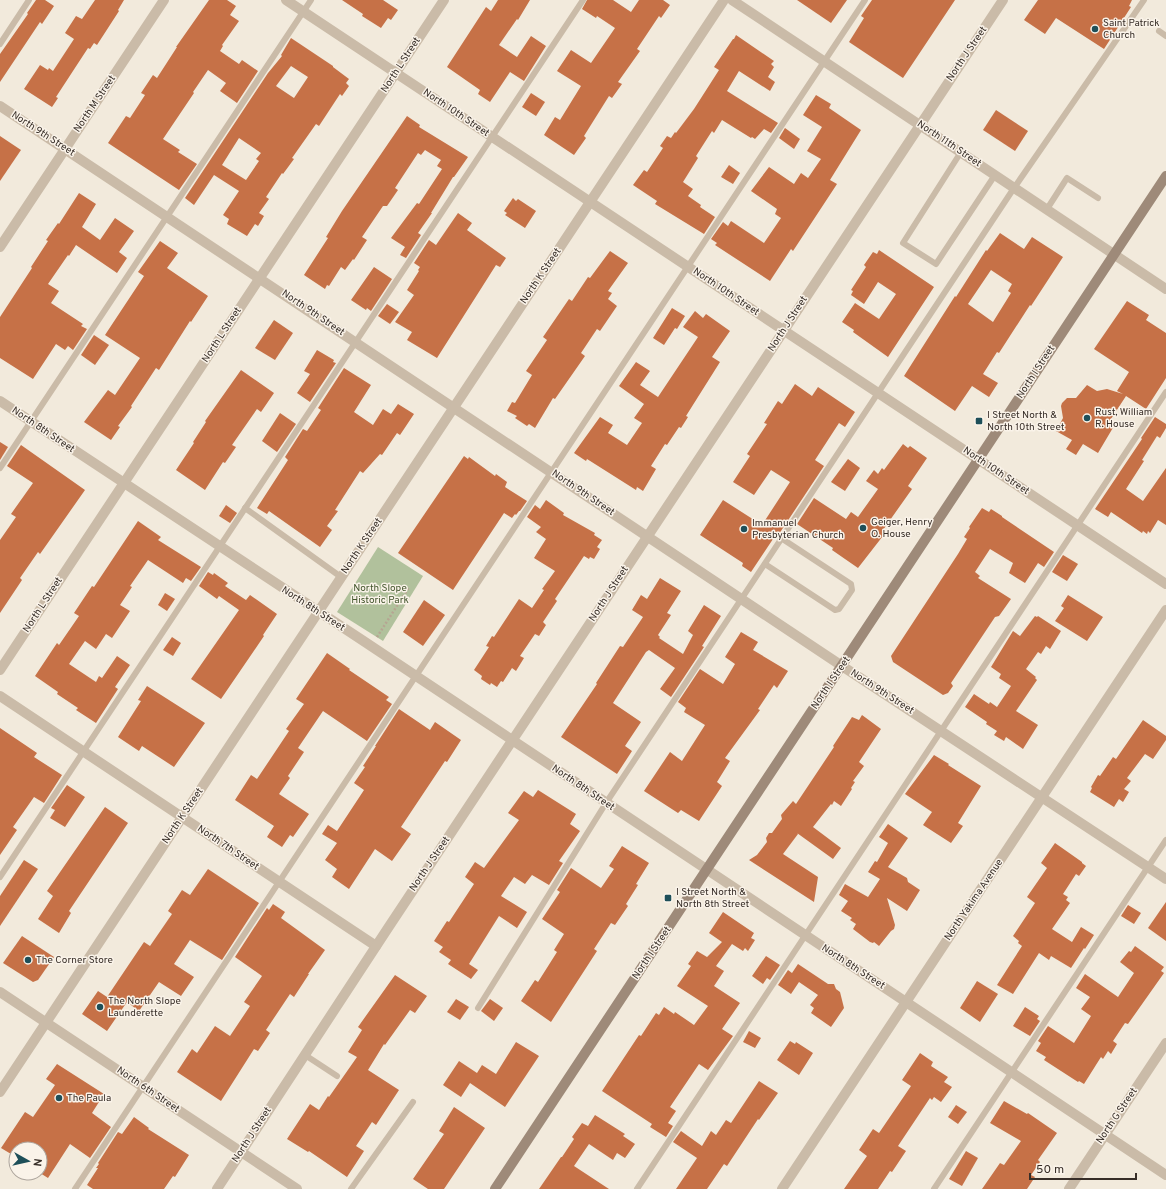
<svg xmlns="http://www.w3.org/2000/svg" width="1166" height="1189" font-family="Overpass,sans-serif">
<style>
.green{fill:#b1c19c}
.building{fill:#c67147;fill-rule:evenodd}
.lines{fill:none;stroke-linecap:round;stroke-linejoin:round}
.path{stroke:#b6a592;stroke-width:2.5;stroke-dasharray:2 2;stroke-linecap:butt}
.lane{stroke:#cabba8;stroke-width:6}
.street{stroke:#cabba8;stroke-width:10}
.secondary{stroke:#9e8a79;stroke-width:10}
.poi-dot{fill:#1e4f59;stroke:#faf3e9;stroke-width:1.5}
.labels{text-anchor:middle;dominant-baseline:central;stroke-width:3;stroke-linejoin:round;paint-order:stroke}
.poi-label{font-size:10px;fill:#372e28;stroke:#faf3e9;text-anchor:start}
.street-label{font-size:10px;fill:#372e28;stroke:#faf3e9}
.park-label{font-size:10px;fill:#42552c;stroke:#faf3e9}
</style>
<rect width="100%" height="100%" fill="#f2eadc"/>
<polygon class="green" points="378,547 423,576 383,641 337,612"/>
<g class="building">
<polygon points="36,0 45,0 54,6 42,24 40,22 0,82 0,54 28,14 27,13"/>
<polygon points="95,0 124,0 118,10 119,11 97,45 94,43 90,49 88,48 56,97 58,98 52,107 24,89 40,65 48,70 49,68 53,71 74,39 65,33 76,16 82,19"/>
<polygon points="209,0 227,0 236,6 230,15 239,21 222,45 223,46 220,51 239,64 242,60 258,71 237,103 220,91 226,83 208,70 193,92 194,93 163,139 180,150 178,152 197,164 179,190 108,143 126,116 130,118 145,95 141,93 153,75 157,78 177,47 176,47"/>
<polygon points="342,0 383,0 398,10 391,20 388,18 381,28 362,16 363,14"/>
<polygon points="498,0 530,0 518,20 517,19 499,45 517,57 531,36 546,46 524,81 510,72 490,102 478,94 480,90 447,67 486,7 491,11"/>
<polygon points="587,0 613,0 631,12 639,0 663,0 670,5 661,18 659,16 637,49 640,51 618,82 622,84 612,98 609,96 584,136 586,138 574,155 544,135 555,117 560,120 581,86 557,71 571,50 591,63 615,28 597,16 596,18 582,9"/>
<polygon points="797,0 847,0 831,23"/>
<polygon points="872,0 955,0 903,78 849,42 864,18 861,16"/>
<polygon points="1038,0 1132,0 1129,6 1131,7 1104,49 1056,18 1045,34 1024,20"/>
<polygon points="736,35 774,61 771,64 774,67 768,77 775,82 770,91 739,71 727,91 778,123 771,133 764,129 755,139 752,137 751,138 722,120 714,133 712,131 696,156 698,158 683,182 693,189 688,196 701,205 700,207 715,217 704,234 655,204 657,201 633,185 644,170 647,172 663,148 660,146 667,136 671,138 675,132 676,133 694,109 719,70 714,67 733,39 734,39"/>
<path d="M291,38L333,66V67L349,79L346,83L349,86L342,96L340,94L319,126L316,124L292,158L294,159L283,174L282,173L266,197L269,199L259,213L264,216L258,226L255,224L247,236L227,224L229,219L223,215L239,191L214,175L194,205L185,198L268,73L282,56L281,55ZM291,66L308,77L294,98L276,86ZM239,138L261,153L256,159L259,161L246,180L222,165Z"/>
<polygon points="531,93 545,102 536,116 522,107"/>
<polygon points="816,95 831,104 829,108 861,130 830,180 837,184 793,251 791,249 770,281 715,245 717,243 711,239 723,222 728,226 731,221 764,243 781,218 775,214 777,209 751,191 769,167 794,184 801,173 808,178 821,159 807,151 822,127 803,115"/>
<polygon points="996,110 1028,131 1015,151 983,130"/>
<polygon points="407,116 420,125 419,127 468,157 454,177 453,177 431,213 432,213 418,233 421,235 406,258 400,255 405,247 391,238 417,203 419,204 442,169 437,166 441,160 425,150 421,155 418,153 395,188 398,190 387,206 383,206 362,237 367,240 354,260 353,259 345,270 341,267 329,286 327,285 325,289 304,275 328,238 326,237 342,211"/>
<polygon points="785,128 800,139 794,149 779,138"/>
<polygon points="0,136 21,150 0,181"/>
<polygon points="729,165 740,173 733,184 721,177"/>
<polygon points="79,193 96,204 82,227 100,240 115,218 134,231 119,252 127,258 117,273 76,245 69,256 68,255 48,284 59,291 51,303 83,324 81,326 87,329 73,350 68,346 65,350 56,344 33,379 0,358 0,317 32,268 31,267 48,241 46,240 58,223 59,224"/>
<polygon points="513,198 516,201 518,199 536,211 525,228 505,215 507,213 504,211"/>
<polygon points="458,213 472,223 467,230 506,258 500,267 496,265 437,358 407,340 412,332 395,322 414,295 407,290 419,271 418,270 420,267 414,263 429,240 436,245"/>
<path d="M1000,233L1024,249L1032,237L1063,257L1031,306L1030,305L999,353L997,352L983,374L998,383L989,397L972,386L955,411L904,376L955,296L956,297L986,250L987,251ZM991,270L1012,284L1008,291L1011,293L993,322L968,304Z"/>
<polygon points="160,241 178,253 167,268 208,296 191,322 190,321 159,370 156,368 131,406 132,407 118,426 120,427 111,440 84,422 108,390 115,395 140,358 105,335 144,276 138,272"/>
<polygon points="879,250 934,287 888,357 853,332 854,330 842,322 855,303 879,319 896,294 878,282 864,304 851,295 853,291 851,290 866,267 864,265 873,252 877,254"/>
<polygon points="610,251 628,263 608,291 612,293 608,299 617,306 600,331 597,329 581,353 585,356 555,399 553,398 535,428 529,424 527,426 515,418 517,416 507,411 512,402 515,403 532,375 526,371 547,340 543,337 569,299 572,301 588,277 590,278"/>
<polygon points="374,267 392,279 371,311 367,308 366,310 351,300"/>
<polygon points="1127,301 1149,315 1146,320 1166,333 1166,378 1146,409 1126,396 1109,422 1114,426 1098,453 1083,444 1076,455 1066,449 1072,440 1056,431 1063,418 1061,406 1062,403 1067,398 1076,398 1087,385 1097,391 1107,389 1123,394 1117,391 1129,372 1094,349"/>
<polygon points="387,304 399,312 390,324 378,316"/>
<polygon points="672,308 685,316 677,329 675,328 664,345 653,338"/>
<polygon points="695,311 703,318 706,314 730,331 712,357 720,362 686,416 688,417 681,428 679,427 667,445 665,444 651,466 656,469 643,491 637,487 636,490 587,459 586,461 574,453 600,417 613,425 608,433 627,445 642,423 634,418 644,404 619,386 636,362 650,371 640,385 658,397 698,337 683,327"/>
<polygon points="274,320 293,333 275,360 255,348"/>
<polygon points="94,335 109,345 95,365 81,355"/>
<polygon points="317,350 334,360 333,362 336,363 310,402 297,393 310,374 304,371"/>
<polygon points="344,368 371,385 354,412 373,425 383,409 391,414 398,404 414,414 400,435 397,433 382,455 380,454 363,473 360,471 335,510 338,511 327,526 332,530 320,547 269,511 267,514 257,508 288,460 285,457 303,429 307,431 321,410 318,408"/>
<polygon points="241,370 274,393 261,412 257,409 232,445 236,447 225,463 223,462 205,490 176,470 194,443 193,442 206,422 205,421"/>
<polygon points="795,384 812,396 818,387 855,412 845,427 839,423 815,460 824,466 779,534 777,537 775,536 751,572 742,566 743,563 700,535 723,500 762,525 790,482 771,470 754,495 733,482 750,456 747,454 767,424 764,423 778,401 782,404"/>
<polygon points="280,413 296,424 277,452 262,441"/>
<polygon points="1155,417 1166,424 1166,428 1160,438 1157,436 1142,460 1144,461 1126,489 1143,501 1166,468 1166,525 1158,520 1150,533 1148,531 1147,534 1143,531 1142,533 1111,512 1108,517 1095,509 1142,439 1141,438"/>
<polygon points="0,442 8,447 0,460"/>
<polygon points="903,444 908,448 910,446 927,458 908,486 912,489 883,530 886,532 858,568 832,550 833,548 797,524 814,498 846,519 851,512 858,517 878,489 866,481 874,470 878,474 882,468 884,470"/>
<polygon points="21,445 85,490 40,554 38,552 20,578 22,580 0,613 0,540 16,517 11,514 33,483 7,466"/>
<polygon points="464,456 468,459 469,457 495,476 496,474 507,482 505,487 527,501 520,511 519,511 516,515 515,514 512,518 504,513 453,590 398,553"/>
<polygon points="848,459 860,468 845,491 831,482"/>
<polygon points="546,500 564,513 563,515 595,533 594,535 602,540 597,547 600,549 594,559 590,557 589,559 584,556 555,599 557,601 543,622 546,625 539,636 535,634 520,656 524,658 516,671 512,668 503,682 501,681 497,687 491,683 490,685 481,679 482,676 474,670 489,647 486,646 492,636 494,637 519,599 532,608 544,590 542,589 555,571 534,558 546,539 536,532 541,527 527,517 535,505 540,509"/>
<polygon points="226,505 237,513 230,523 219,516"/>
<polygon points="982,508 989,512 991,509 1002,516 1002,517 1054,552 1044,567 1038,563 1025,583 1009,573 1013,563 990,549 975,572 980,576 978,578 1011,599 999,616 995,617 951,683 953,686 948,693 943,695 893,662 891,656 958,554 967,539 964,537 970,528 969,527"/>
<polygon points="138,521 161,537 158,540 201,567 191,581 186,578 183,583 148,560 130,586 132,587 120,605 130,611 112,638 106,634 96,649 85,641 69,664 96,682 99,676 102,678 117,656 130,665 115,687 118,689 96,723 76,710 78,708 57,694 58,692 35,676 57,643 59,645 79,616 74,613 92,586 94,587"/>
<polygon points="1063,555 1078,564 1067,581 1052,572"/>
<polygon points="208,572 213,575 214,573 228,583 225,586 246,600 250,595 277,614 263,635 264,636 221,699 191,679 239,610 219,596 217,599 199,586"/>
<polygon points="660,578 681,591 667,613 671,615 658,635 660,637 659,638 683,654 693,635 688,631 704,605 721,616 702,646 704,647 671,697 660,689 675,668 649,650 646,652 613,703 641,722 625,746 632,751 617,774 561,737 597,684 596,683 620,646 623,647 643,617 632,610 641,595 647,599"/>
<polygon points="165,593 175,599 167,611 158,605"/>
<polygon points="1068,595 1103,617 1087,641 1055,621 1064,608 1061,606"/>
<polygon points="424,600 445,615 423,646 403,632"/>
<polygon points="1035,616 1037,617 1038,616 1061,631 1050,649 1046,646 1041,654 1038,652 1026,669 1036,677 1035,678 1037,680 1016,711 1038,725 1023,749 1006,737 1004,741 994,735 997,731 986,724 987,722 965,707 974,694 989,704 990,702 997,707 1011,686 999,678 1001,674 991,667 1013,631 1020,636"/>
<polygon points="741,632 758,642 753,650 788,671 777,688 774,685 758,709 760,710 725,758 730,761 717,782 722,786 699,821 681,810 678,813 644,791 670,752 682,761 705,725 684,712 686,708 678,702 700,669 723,684 735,664 725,657"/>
<polygon points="172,637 181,643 173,656 163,650"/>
<polygon points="327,653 350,669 349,670 389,697 386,700 392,704 367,741 323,711 298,748 304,752 288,776 290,778 279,794 309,814 293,837 290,835 282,847 267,837 274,826 235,800 251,775 257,779 289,731 286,729 304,704 296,699"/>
<polygon points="147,686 205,723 174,767 142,746 139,751 118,737 141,701 138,700"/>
<polygon points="399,709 430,730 435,722 461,740 447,762 445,761 401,827 411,834 392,861 375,849 349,889 332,877 337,869 325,860 337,843 322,834 328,825 337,831 364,790 354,783 365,767 363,766 376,746 375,746"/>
<polygon points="862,715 881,729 859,762 864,766 853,781 855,782 851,788 852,789 841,806 834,801 832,805 831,804 813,827 841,848 833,859 797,833 798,834 783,854 818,877 814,902 749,860 757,855 767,842 766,838 769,833 772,833 782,819 781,815 793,801 796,804 834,747 833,746 852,717 859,720"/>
<polygon points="1143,720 1166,736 1166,740 1153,759 1145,754 1127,778 1131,781 1124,789 1129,792 1123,802 1119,799 1114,807 1090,792 1092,788 1091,787 1098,775 1100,776 1113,757 1116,759"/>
<polygon points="0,728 37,753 34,757 62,775 44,803 34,797 13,827 17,830 0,855"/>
<polygon points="934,755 949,764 948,765 981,786 958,823 963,826 951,843 923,825 932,812 905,794"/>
<polygon points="67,785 85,797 65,827 50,818 55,810 51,808"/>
<polygon points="538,790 576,814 570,824 580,831 559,861 563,863 549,885 532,875 525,884 514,877 501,896 527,912 517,928 499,916 469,964 478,970 471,979 448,964 451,960 439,952 443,947 434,941 447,921 449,922 474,884 465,877 475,862 484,868 519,820 508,813 524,791 533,797"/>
<polygon points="105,807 128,823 69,911 71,913 59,933 38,919 53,896 47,891"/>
<polygon points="888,824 908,838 888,867 907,878 908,882 920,890 907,911 887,898 895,925 894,929 891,931 879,946 874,942 873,943 870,942 853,929 856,924 850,920 852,918 841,911 848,901 839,895 845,884 868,897 880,879 868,872 875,861 877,862 888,843 879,837"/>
<polygon points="1055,843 1082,862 1082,863 1086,866 1079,876 1076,874 1063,894 1068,897 1066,900 1070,903 1052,929 1072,942 1081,927 1094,935 1085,949 1084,948 1071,968 1051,956 1049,960 1039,953 1013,994 997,985 1022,946 1018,943 1019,941 1013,936 1035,903 1027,897 1047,868 1041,863"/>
<polygon points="622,846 649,863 636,884 638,885 626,904 628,906 615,925 611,923 594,949 597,951 551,1022 521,1001 535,980 538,982 557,952 554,950 564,934 542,919 560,892 557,890 571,868 601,888 614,869 609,866"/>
<polygon points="24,860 38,869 0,926 0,896"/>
<polygon points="208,869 259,903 222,960 190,940 174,964 194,977 181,996 159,982 139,1011 127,1002 107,1031 82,1014 98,991 107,997 144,942 150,946 172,914 168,911 182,890 190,895"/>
<polygon points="1166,902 1166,941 1148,928"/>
<polygon points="273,904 285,912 281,918 325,950 308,974 309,974 294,997 290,994 266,1030 270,1033 258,1051 254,1049 221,1101 177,1072 192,1049 197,1053 215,1026 230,1036 250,1006 244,1002 262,976 235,957 267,908 269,910"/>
<polygon points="1128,905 1141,913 1134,924 1121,916"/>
<polygon points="723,912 754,933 751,938 755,940 748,951 745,948 743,951 732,944 716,966 724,971 714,986 740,1003 722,1029 733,1036 708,1070 699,1064 670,1107 676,1111 668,1123 673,1126 666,1137 650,1127 652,1124 602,1091 639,1035 641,1036 656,1013 659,1015 664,1007 674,1014 675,1012 694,1025 708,1006 677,986 691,966 688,964 697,951 707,957 722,942 709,933"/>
<polygon points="22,936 54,957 38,980 33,982 3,963"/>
<polygon points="1135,946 1164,967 1161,971 1164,973 1128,1024 1125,1023 1113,1041 1117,1044 1111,1054 1108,1051 1103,1059 1101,1057 1084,1084 1079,1081 1078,1082 1044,1060 1046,1057 1036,1051 1041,1043 1038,1041 1048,1026 1074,1043 1091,1016 1081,1009 1090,997 1076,988 1085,974 1118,997 1134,973 1120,962 1129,951 1131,952"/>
<polygon points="766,956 780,965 770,980 767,978 763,984 752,976"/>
<polygon points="798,964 828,984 834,984 836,989 840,992 844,1008 831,1027 811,1013 814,1008 810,1005 818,995 799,982 791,994 778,985 788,970 792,973"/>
<polygon points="395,975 427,996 415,1013 410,1010 385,1045 384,1044 368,1070 399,1090 376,1125 372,1122 356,1146 364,1151 347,1177 309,1151 308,1152 287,1139 310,1104 319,1110 328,1096 329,1097 357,1057 348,1052 362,1030 358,1027"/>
<polygon points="977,981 998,994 980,1022 960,1008"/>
<polygon points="456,999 469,1007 460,1020 447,1012"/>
<polygon points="490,999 503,1008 494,1021 481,1011"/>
<polygon points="1025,1007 1039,1016 1037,1019 1040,1021 1030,1036 1013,1026"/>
<polygon points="749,1031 761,1038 755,1048 743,1042"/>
<polygon points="790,1041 795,1044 796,1042 813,1053 799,1075 777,1060"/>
<polygon points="516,1042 539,1056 505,1107 470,1083 461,1097 443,1085 459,1061 477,1073 482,1065 496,1074"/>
<polygon points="920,1053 933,1062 931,1066 948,1077 944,1082 952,1087 941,1102 934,1097 932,1100 930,1098 898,1146 906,1151 892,1172 890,1171 878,1189 844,1189 867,1156 859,1150 873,1129 879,1133 911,1086 902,1080"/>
<polygon points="57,1064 104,1094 92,1113 111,1127 90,1158 70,1144 48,1178 40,1173 40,1149 16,1149 16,1157 1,1148 25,1112 33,1117 55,1085 46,1079"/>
<polygon points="759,1081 778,1093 759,1120 758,1119 727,1166 724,1164 707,1189 676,1189 697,1158 673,1142 681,1131 702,1146 711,1131 716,1135 726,1120 731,1123"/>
<polygon points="1004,1101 1027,1114 1028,1113 1057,1133 1038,1160 1040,1162 1031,1175 1035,1177 1027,1189 982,1189 1000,1163 1004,1165 1021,1141 990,1123"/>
<polygon points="956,1105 967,1112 958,1124 948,1117"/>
<polygon points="454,1107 485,1128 444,1189 428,1189 413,1179 444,1134 439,1131"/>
<polygon points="595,1115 625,1134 623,1136 635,1144 625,1158 617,1153 613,1160 589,1144 574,1166 609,1189 539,1189 561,1157 562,1157 574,1139 572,1137 582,1123 588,1126"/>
<polygon points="134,1117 149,1128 148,1129 189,1155 175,1177 173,1176 164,1189 93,1189 87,1185 98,1168 96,1168 99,1164 98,1163 118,1132 122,1134"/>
<polygon points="966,1151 978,1158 962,1186 949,1179"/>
</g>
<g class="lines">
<polyline class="path" points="377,637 409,587"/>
<g class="lane">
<polyline points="1159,31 1166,36"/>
<polyline points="0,44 29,0"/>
<polyline points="961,152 903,243 936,264 995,175"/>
<polyline points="1047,209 1067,178 1098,198"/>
<polyline points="0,468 311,0"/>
<polyline points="245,508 341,577"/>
<polyline points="765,564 835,610 839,609 852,590 851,584 781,538"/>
<polyline points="0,877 583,0"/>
<polyline points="478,1008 606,803 1014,188 1144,0"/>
<polyline points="305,1055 337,1076"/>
<polyline points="75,1189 865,0"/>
<polyline points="351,1189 413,1102"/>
<polyline points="637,1189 1166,392"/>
<polyline points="934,1189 1166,840"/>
</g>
<g class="street">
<polyline points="286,0 1166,584"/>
<polyline points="732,0 1166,289"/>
<polyline points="0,106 842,666 1166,879"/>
<polyline points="0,247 164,0"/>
<polyline points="0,401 362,640 1166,1175"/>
<polyline points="0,670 444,0"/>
<polyline points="0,696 376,946"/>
<polyline points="0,992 297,1189"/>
<polyline points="0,1092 724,0"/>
<polyline points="217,1189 388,928 1003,0"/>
<polyline points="782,1189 1166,610"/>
<polyline points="1069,1189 1166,1043"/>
</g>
<polyline class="secondary" points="495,1189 1166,176"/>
</g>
<g class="poi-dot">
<circle cx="1095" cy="29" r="4"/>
<circle cx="1087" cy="418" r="4"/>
<rect x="975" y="417" width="8" height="8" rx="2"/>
<circle cx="863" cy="528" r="4"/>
<circle cx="744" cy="529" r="4"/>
<rect x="664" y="894" width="8" height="8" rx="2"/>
<circle cx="28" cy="960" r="4"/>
<circle cx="100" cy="1007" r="4"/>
<circle cx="59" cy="1098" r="4"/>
</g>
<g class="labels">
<g class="poi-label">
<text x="1103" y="23">Saint Patrick<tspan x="1103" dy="12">Church</tspan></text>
<text x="1095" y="412">Rust, William<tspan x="1095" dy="12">R. House</tspan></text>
<text x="987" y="415">I Street North &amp;<tspan x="987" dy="12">North 10th Street</tspan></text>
<text x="871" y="522">Geiger, Henry<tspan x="871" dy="12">O. House</tspan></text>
<text x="752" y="523">Immanuel<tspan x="752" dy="12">Presbyterian Church</tspan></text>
<text x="676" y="892">I Street North &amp;<tspan x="676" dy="12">North 8th Street</tspan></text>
<text x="36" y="960">The Corner Store</text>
<text x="108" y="1001">The North Slope<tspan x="108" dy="12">Launderette</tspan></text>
<text x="67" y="1098">The Paula</text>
</g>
<g class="street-label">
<text transform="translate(967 54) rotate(-56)">North J Street</text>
<text transform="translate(401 65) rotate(-57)">North L Street</text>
<text transform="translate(95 104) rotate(-56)">North M Street</text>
<text transform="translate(456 113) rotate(34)">North 10th Street</text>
<text transform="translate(43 134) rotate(33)">North 9th Street</text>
<text transform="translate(949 144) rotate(34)">North 11th Street</text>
<text transform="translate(541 276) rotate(-56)">North K Street</text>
<text transform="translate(726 292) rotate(34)">North 10th Street</text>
<text transform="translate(313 313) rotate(34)">North 9th Street</text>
<text transform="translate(788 324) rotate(-57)">North J Street</text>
<text transform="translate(222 335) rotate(-57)">North L Street</text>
<text transform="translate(1036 372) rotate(-57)">North I Street</text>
<text transform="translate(43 430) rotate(34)">North 8th Street</text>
<text transform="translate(996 471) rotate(34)">North 10th Street</text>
<text transform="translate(583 493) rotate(34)">North 9th Street</text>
<text transform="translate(362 546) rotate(-56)">North K Street</text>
<text transform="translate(609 594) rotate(-57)">North J Street</text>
<text transform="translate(43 605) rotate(-57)">North L Street</text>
<text transform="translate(313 609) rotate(33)">North 8th Street</text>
<text transform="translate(831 683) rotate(-56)">North I Street</text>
<text transform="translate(882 692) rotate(33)">North 9th Street</text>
<text transform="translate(583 788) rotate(34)">North 8th Street</text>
<text transform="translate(183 816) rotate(-56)">North K Street</text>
<text transform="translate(228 848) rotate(34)">North 7th Street</text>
<text transform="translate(430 864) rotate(-56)">North J Street</text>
<text transform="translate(974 900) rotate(-56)">North Yakima Avenue</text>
<text transform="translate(652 953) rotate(-56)">North I Street</text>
<text transform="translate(853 967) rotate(33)">North 8th Street</text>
<text transform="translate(148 1090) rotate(34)">North 6th Street</text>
<text transform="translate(1117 1116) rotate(-56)">North G Street</text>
<text transform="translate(252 1135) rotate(-57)">North J Street</text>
</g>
<g class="park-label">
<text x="380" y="588">North Slope<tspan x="380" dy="12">Historic Park</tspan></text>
</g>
</g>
<g transform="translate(28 1161) rotate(98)"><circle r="19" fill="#faf3e9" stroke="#aca49c"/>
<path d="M0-3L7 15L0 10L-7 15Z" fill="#1e4f59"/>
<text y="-6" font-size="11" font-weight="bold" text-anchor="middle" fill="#372e28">N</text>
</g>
<path d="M1030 1173v6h106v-6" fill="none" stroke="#372e28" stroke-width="2"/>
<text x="1036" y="1173" font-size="12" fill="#372e28" stroke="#faf3e9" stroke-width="3" paint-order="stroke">50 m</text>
</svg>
